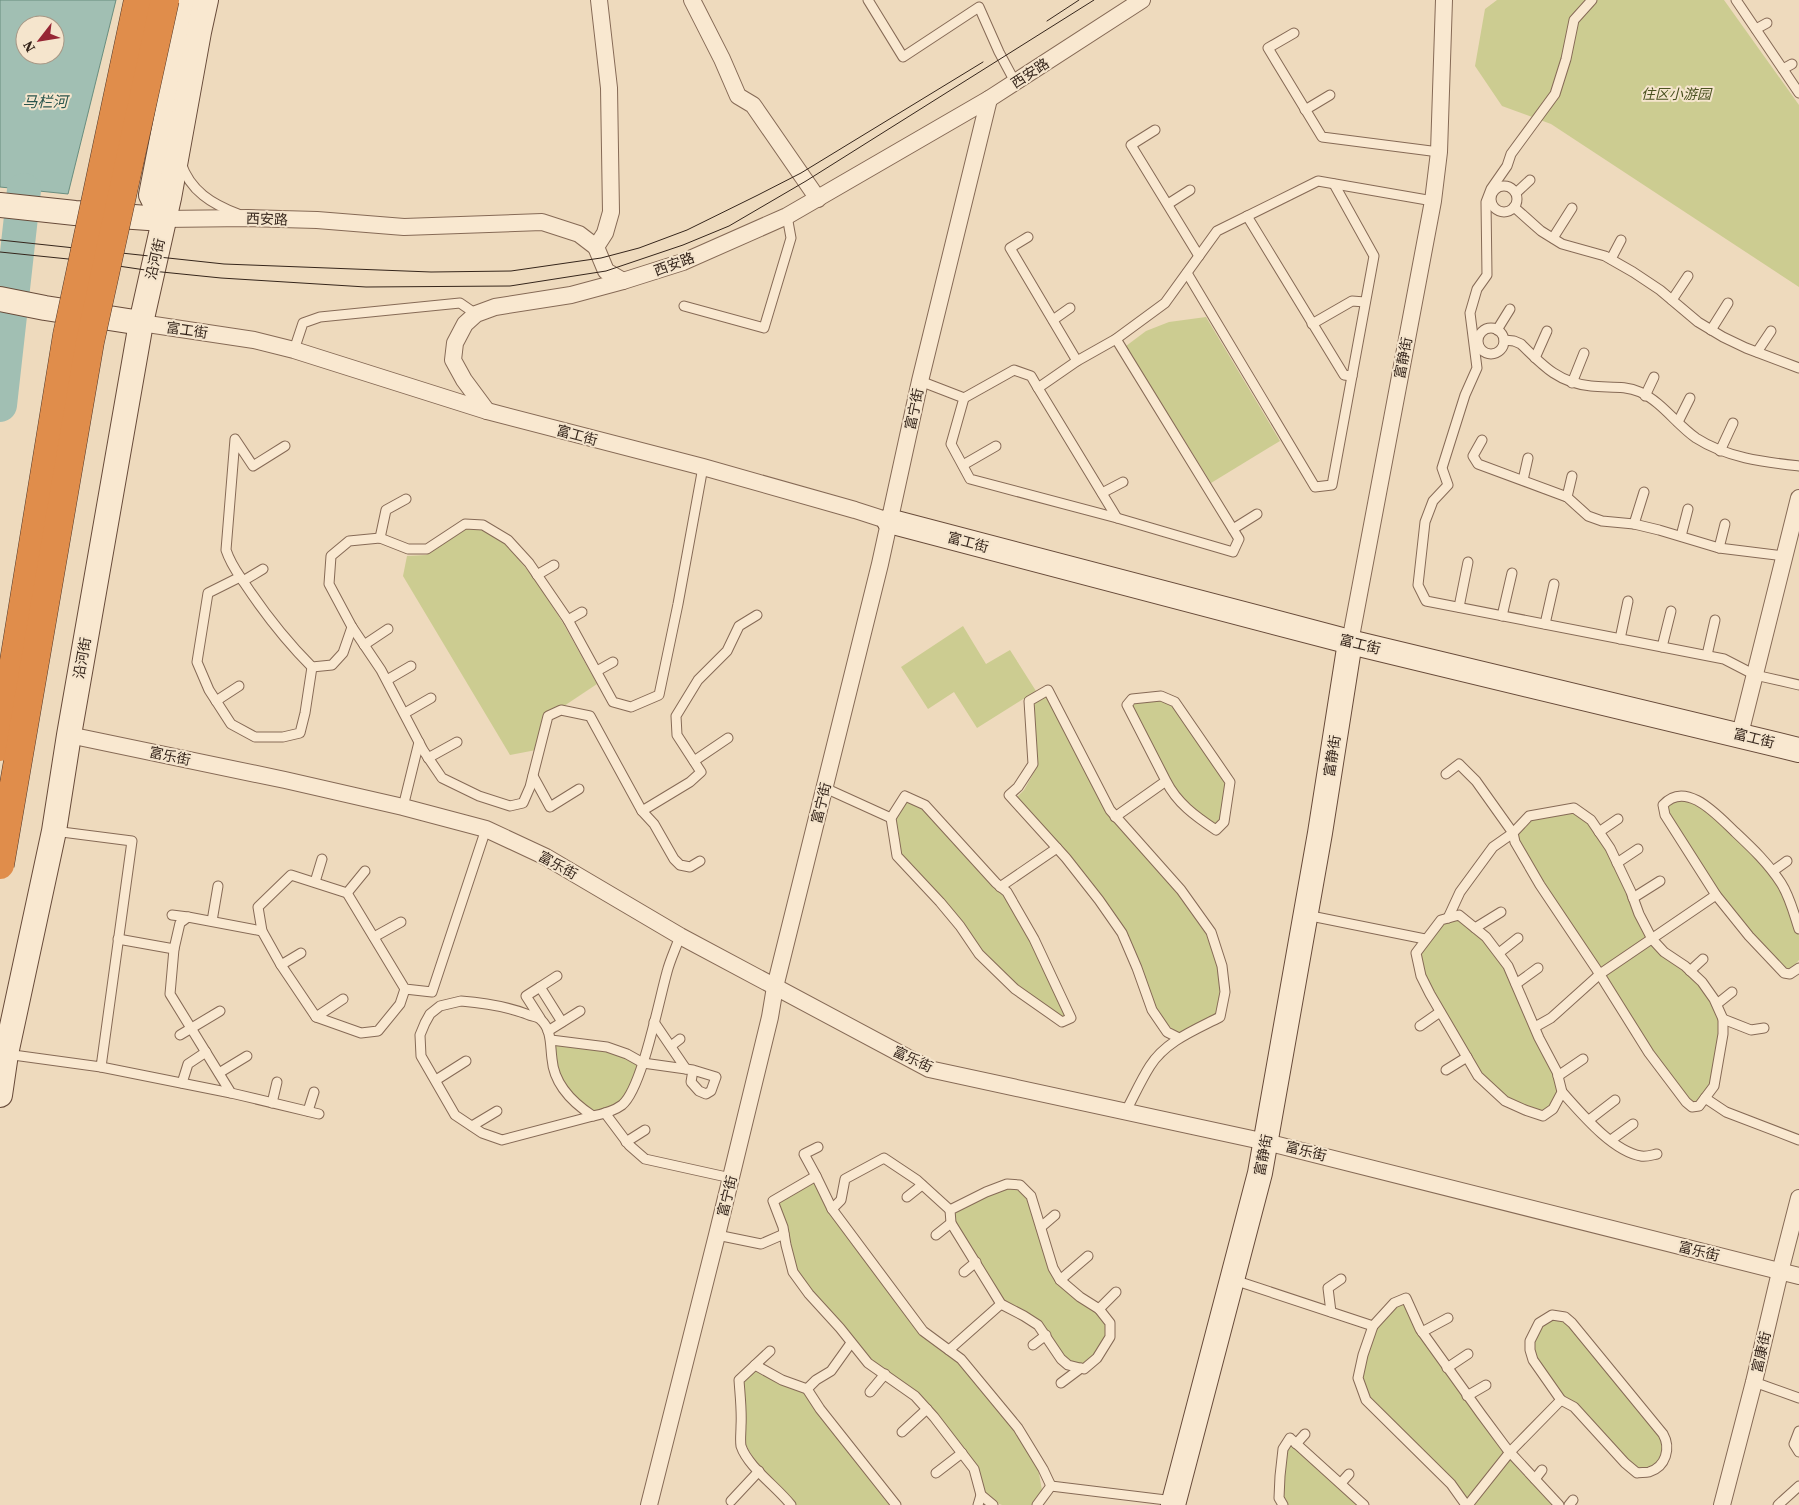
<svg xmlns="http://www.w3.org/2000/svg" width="1799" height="1505" font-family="'Source Serif 4','Noto Sans SC',serif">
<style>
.green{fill:#cccc91}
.water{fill:#a1bfb3;stroke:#698d7f;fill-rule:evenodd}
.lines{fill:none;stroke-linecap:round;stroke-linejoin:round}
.river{stroke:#a1bfb3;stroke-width:34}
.lane-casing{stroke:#866a56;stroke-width:11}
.street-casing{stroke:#866a56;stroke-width:18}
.secondary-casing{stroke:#684b3a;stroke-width:26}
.lane{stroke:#f9e8d0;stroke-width:9}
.street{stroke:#f9e8d0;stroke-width:16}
.secondary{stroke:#f9e8d0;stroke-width:24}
.tram{stroke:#35251b;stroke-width:1}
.highway-bridge-casing{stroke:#53392b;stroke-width:29;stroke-linecap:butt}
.highway-bridge{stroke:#e08d4b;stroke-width:28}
.labels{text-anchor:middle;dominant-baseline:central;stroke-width:4;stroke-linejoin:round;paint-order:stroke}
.street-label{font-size:14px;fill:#35251b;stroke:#f5e5cd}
.park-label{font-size:14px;font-style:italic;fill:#4b5221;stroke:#f5e5cd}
.water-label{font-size:15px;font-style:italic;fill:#2a554d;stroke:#f5e5cd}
</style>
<rect width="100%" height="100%" fill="#eedabd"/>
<g class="green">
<polygon points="1497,0 1724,0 1799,105 1799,287 1551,124 1502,106 1475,66 1485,9"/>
<polygon points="1206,317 1280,441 1211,483 1126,346 1146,331 1169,322"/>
<polygon points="466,529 482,530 504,542 534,578 563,623 597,684 561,708 546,715 536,750 510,755 403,576 407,556 426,555"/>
<polygon points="963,626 986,664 1010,650 1036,691 977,728 954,692 928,709 901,667"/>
<polygon points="1047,695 1088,773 1177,893 1206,934 1218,964 1220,993 1217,1015 1178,1033 1166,1024 1155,1010 1124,932 1016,798 1024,790 1037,767 1034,701"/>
<polygon points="1160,697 1174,703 1228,782 1222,821 1215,827 1171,790 1129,706 1133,700"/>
<polygon points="906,799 923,806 1006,893 1069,1017 1062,1020 1016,988 981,953 899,856 893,819"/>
<polygon points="1669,800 1686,800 1706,809 1745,843 1779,884 1799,936 1799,960 1792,968 1784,969 1721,897 1664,806"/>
<polygon points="1574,810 1589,821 1608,849 1647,938 1600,971 1542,886 1514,834 1531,817"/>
<polygon points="1459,918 1486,939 1507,967 1561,1091 1552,1108 1542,1113 1506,1099 1480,1075 1422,975 1419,954 1441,922"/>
<polygon points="1651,943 1671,962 1700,983 1720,1019 1720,1034 1712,1085 1698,1104 1692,1103 1652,1052 1605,976"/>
<path d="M554,1042L607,1049L642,1064L621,1104L593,1114C566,1097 553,1074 554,1042Z"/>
<polygon points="814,1180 919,1333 958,1362 1013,1428 1038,1468 1043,1496 1033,1505 1002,1505 994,1502 984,1494 976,1467 935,1412 916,1391 870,1360 844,1325 811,1292 796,1269 789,1242 788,1225 776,1202"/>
<polygon points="1007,1186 1019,1188 1027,1197 1050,1267 1096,1310 1107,1322 1108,1336 1095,1355 1084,1366 1069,1363 1064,1358 1052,1338 1003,1303 953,1221 952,1212"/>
<path d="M1404,1303L1505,1451L1468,1501L1368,1398C1366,1391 1361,1382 1361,1375C1364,1351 1381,1310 1404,1303Z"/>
<path d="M1553,1317L1564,1319L1661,1435L1666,1449L1656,1466L1638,1471C1614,1448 1524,1373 1533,1339C1536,1327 1543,1322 1553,1317Z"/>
<polygon points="756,1370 806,1392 891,1505 795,1505 781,1487 756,1463 745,1443 742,1382"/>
<polygon points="1290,1443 1360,1505 1286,1505 1283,1499 1285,1454"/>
<polygon points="1510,1456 1519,1470 1554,1505 1472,1505"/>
</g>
<path class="water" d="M0,0H116L68,194L0,187ZM25,25H55V55H25Z"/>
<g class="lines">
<polyline class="river" points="0,405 24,190"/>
<g class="lane-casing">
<g id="lane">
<polyline points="868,0 903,57 979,7 999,52 1015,82"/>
<polyline points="1592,0 1574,20 1566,59 1555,94 1511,154 1507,166 1491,189 1486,202 1487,275 1477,289 1470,313 1477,368 1465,395 1442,468 1448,485 1433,501 1425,522 1418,585 1426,601 1724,659 1755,675 1799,685"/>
<polyline points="1736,0 1799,93"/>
<polyline points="1756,29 1767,23"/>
<polyline points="1294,33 1268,48 1322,137 1439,152"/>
<polyline points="1783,69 1792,64"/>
<polyline points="1305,110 1330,95"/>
<polyline points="1155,130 1131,145 1199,256"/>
<path d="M181,163C190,191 212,204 238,214"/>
<circle cx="1504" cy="199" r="13"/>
<polyline points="1516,193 1530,180"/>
<polyline points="1168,204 1190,190"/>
<polyline points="1514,207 1541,231 1562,244 1605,256 1633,272 1660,290 1698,322 1723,337 1746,348 1799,368"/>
<polyline points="1247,216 1344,375 1352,376"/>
<polyline points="1028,237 1010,248 1077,361"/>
<polyline points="1553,238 1572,208"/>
<polyline points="1611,259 1621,240"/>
<polyline points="1187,273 1315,487 1332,485 1374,256 1334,184"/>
<polyline points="1672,300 1688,276"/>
<polyline points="684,306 764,328 791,238 787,216"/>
<polyline points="1053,320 1070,308"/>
<polyline points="1312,324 1352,301 1365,302"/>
<circle cx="1491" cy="341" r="13"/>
<polyline points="1497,330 1510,309"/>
<polyline points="1711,330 1728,303"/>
<path d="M1504,340L1514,341L1521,344C1543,366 1559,383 1591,386C1608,388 1624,385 1640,392C1662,402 1677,425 1696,438C1727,458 1764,462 1799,466"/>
<polyline points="294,350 303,323 320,317 460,303 476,314"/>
<polyline points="1757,352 1771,331"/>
<polyline points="1535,358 1547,331"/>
<polyline points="920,381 964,398 1014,370 1031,376 1038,388 1077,361 1116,339 1165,303 1217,231 1318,181 1433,201"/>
<polyline points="1572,383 1584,353"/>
<polyline points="1038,388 1117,518"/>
<polyline points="1645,396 1654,377"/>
<polyline points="964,398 951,444 970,479 1117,518 1233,552 1239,539 1116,339"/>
<polyline points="1678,422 1690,398"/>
<polyline points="1482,440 1473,456 1478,464 1567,497 1588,516 1602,521 1634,524 1659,530 1719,548 1784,556"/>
<path d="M285,446L253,466L235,439L226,550C231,565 237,572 245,584C265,614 286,641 312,667L332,665L343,653L352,627"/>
<polyline points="1720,451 1733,423"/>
<polyline points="963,465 996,446"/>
<polyline points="1523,480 1528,458"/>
<polyline points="1102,493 1123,482"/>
<polyline points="1567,497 1572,476"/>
<polyline points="1634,524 1644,492"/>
<polyline points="1233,529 1257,514"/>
<polyline points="1681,536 1688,509"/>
<polyline points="380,538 386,510 406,499"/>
<polyline points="1719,548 1725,524"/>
<polyline points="537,575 554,565"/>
<polyline points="240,577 208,593 197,662 209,690 231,724 255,737 283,737 300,733 305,713 312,667"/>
<polyline points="243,581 263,569"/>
<polyline points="1459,607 1468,562"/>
<polyline points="1502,616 1512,573"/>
<polyline points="568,620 582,612"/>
<polyline points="1545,624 1554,584"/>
<polyline points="1620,639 1628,601"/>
<polyline points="364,645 388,629"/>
<polyline points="1662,647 1671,611"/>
<polyline points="1707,655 1715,620"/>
<polyline points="597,671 613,662"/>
<polyline points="387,680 411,666"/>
<polyline points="216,701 239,686"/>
<polyline points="405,713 431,698"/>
<polyline points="428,758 457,742"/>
<polyline points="694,761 728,738"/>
<polyline points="1446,774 1459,764 1476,781 1513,833 1493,847 1460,892 1448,918"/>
<polyline points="533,776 550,807 579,789"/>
<polyline points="825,788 891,818"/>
<polygon points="905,796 925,805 996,883 1007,892 1034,939 1071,1018 1062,1022 1015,989 979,954 960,926 940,902 897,856 891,818"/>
<polyline points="403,807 419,742"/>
<polygon points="1574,808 1591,820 1610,848 1631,892 1639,914 1652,939 1664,952 1685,966 1702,982 1714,999 1723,1019 1723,1034 1714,1086 1699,1106 1692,1107 1686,1102 1649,1053 1597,970 1540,885 1515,842 1513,833 1529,816"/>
<polyline points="642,811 690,782 701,772 677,735 676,716 698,680 727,651 739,626 757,615"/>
<path d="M1115,817L1166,781C1177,803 1195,816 1216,830L1224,822L1230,782L1175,702L1161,696L1132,699L1127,705L1166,781"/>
<polyline points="1599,832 1618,819"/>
<polyline points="700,861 690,867 680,865 674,859 654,824 642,811 590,716 561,710 548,716 530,787 523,803 510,806 479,796 442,778 423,750 381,670 352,627 329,584 331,556 349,541 380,538 408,549 427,549 465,524 483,525 508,540 529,563 568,620 613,702 631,707 659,695 678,604 703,467"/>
<polyline points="1617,863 1638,849"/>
<polyline points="1773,871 1787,861"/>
<polyline points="315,882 322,859"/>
<polyline points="1000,887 1057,848"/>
<polyline points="347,893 365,871"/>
<polyline points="1633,898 1660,881"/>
<polyline points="172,915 188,917"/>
<polyline points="1306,915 1425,939"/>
<polygon points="1459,915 1486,937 1508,966 1539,1038 1557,1072 1562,1092 1553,1109 1543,1116 1525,1110 1505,1101 1478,1076 1430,994 1421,976 1416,953 1441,920"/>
<polyline points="212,921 218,886"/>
<polyline points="1475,928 1501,912"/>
<path d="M1799,929C1794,914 1790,897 1781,883C1768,863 1752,848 1735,832C1718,816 1686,779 1663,805L1665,815L1716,895L1749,936L1784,973L1790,974L1799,968"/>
<polyline points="262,931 188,917 180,923 174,949 170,994 231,1093 319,1114"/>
<polyline points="374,937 401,922"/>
<polyline points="118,939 174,949"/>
<polyline points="1499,953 1518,938"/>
<polyline points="281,965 301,953"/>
<polyline points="1690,971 1703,959"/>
<polyline points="557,976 540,987 562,1022"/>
<polyline points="1516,984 1538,968"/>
<polyline points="405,989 400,1004 378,1031 361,1033 316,1017 281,965 262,931 258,907 291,875 347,893 405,989 432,992 486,829"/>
<path d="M461,1001C485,1003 507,1006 529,1015C532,1016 538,1017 540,1019C552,1029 550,1045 552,1059C554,1084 573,1103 593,1116L502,1140L482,1133L455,1115L421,1056L420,1035L425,1023L430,1014L440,1006Z"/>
<polyline points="1717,1004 1732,992"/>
<polyline points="316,1017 343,999"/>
<polyline points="540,1018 526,996 540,987"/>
<polyline points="1723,1019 1751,1030 1764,1028"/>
<polyline points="654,1022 686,1069"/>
<polyline points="1420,1026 1440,1012"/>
<polyline points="1535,1027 1551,1018 1600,974 1716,895"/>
<polyline points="548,1031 580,1011"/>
<polyline points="180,1035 220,1011"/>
<polyline points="551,1040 607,1047 627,1054 643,1063 693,1070 716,1077 711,1091 706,1094 699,1091 691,1082 693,1070"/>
<polyline points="671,1046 680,1039"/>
<polyline points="6,1054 101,1067 132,841 54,831"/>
<polyline points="101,1067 231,1093"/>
<polyline points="1446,1070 1467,1057"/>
<polyline points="219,1073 247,1056"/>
<polyline points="1558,1076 1583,1059"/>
<polyline points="436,1080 466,1061"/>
<polyline points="182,1083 188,1064 206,1052"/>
<path d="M1562,1092C1581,1113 1612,1151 1641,1156C1646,1157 1652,1155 1657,1154"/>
<polyline points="1705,1098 1726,1112 1799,1140"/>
<polyline points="272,1103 277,1082"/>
<polyline points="308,1111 314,1092"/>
<path d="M1126,1111C1134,1096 1141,1080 1150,1066C1166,1041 1195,1030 1220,1017L1225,992L1222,966L1211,932L1181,890L1110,810L1048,690L1029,701L1033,764L1018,787L1009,795L1066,858L1099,900L1122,933L1137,968L1152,1010L1167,1032L1179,1038"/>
<polyline points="605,1113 629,1145 645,1159 731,1178"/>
<path d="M593,1116C603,1114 614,1111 622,1105C642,1089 659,1000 667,972C670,960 676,948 680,936"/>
<polyline points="1589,1120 1615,1100"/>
<polyline points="472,1126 497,1111"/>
<polyline points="1611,1140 1633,1124"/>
<polyline points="626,1142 645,1130"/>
<polyline points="816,1176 804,1154 818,1147"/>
<polygon points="1007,1184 1020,1185 1031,1196 1053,1268 1060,1280 1080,1297 1099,1309 1110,1323 1110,1337 1097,1358 1084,1369 1068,1365 1061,1359 1038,1325 1024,1316 1001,1304 951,1223 950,1210 986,1192"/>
<polyline points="907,1197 922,1185"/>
<polyline points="832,1209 841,1200 845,1179 884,1158 917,1180 950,1210"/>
<polyline points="1041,1227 1055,1215"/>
<polyline points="717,1235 761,1244 784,1234"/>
<polyline points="936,1235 951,1223"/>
<polyline points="964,1272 976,1262"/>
<polyline points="1060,1280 1088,1256"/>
<polyline points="1234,1280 1373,1326"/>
<polyline points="1099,1309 1116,1292"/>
<polyline points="1331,1312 1328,1288 1341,1279"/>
<path d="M1552,1315L1565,1317L1572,1323L1663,1434C1671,1448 1666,1467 1649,1472C1645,1473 1640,1472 1637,1473L1625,1463L1574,1407L1561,1400L1533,1360L1530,1350V1341L1539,1323Z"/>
<polyline points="1422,1332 1448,1318"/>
<polyline points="1033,1345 1046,1335"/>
<polyline points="949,1350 1001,1304"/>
<polyline points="755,1365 770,1351"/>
<polyline points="1447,1368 1468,1354"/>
<polyline points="1754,1382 1799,1398"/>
<polyline points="1061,1383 1081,1368"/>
<polyline points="807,1389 816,1380 831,1371 851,1343"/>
<polyline points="870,1392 885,1374"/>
<polyline points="1467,1396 1486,1385"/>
<polyline points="1799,1431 1794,1444 1799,1452"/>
<polyline points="902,1432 927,1409"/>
<polyline points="1296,1444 1305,1434"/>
<polyline points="936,1473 962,1453"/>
<polyline points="1535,1479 1542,1470"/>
<polyline points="1341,1483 1349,1474"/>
<polyline points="1051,1486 1174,1501"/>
<polyline points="731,1501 759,1471"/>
<path d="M791,1505C777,1487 748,1467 741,1446C740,1440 741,1433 741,1426C742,1411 740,1395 739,1380L755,1365L782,1380L807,1389L820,1409L896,1505"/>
<polyline points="978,1505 981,1495"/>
<polyline points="993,1505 981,1495 974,1469 934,1417 915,1396 868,1363 840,1328 809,1294 793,1272 786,1245 783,1227 773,1201 816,1176 832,1209 923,1331 961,1359 1018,1428 1043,1469 1051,1486"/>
<polyline points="1037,1505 1051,1486"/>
<polyline points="1283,1505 1279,1498 1280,1476 1283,1449 1290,1438 1364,1505"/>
<polyline points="1466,1505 1451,1484 1366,1400 1358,1378 1363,1355 1373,1326 1394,1303 1406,1298 1420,1329 1481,1414 1507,1449 1559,1505"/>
<polyline points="1468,1505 1510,1452 1561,1400"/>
<polyline points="1569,1505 1573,1500"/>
<polyline points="1778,1505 1799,1486"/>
</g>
</g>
<g class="street-casing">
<g id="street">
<polyline points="692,0 722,59 738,96 753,105 818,199"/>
<polyline points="163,219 248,218 317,220 404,227 542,222 579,234 596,247 606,271 623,281"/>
<polyline points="596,247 605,233 611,212 609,88 599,0"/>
<polyline points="141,323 254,340 294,350 487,411 703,467 855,510 889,521"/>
<polyline points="487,411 464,380 453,360 455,343 465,324 476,314 495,307 571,295 623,281 683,262 787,216 989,99 1142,0"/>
<polyline points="1350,642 1433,201 1439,152 1444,0"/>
<polyline points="1740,734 1799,498"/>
<polyline points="69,735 285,780 403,807 486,829 546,857 680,936 929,1069 1266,1142 1799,1276"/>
<polyline points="649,1505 717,1235 770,1017 775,987 880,564 920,381 989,99"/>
<polyline points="1722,1505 1754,1382 1780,1272 1799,1198"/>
</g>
</g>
<g class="secondary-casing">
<g id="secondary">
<polyline points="0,205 75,213 163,219"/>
<polyline points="163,219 151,195 189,0"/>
<polyline points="0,299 45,308 141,323"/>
<polyline points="889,521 1350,642 1799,750"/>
<polyline points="0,1095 6,1054 54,831 69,735 141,323 169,198 199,32 206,0"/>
<polyline points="1173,1505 1260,1173 1320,833 1350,642"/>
</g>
</g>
<use href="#lane" class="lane"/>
<use href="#street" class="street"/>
<use href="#secondary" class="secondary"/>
<g class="tram">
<polyline points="1047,21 1079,0"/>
<polyline points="0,240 224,264 431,272 511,271 601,258 639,248 687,230 758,195 801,173 983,62"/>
<polyline points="0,252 78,260 152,271 221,278 366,287 510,286 606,271 683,245 729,226 806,181 1094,0"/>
</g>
<g class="highway-bridge-casing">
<g id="highway-bridge">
<polyline points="0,747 67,335 138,0"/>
<polyline points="0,865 90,342 165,0"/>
</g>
</g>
<use href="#highway-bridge" class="highway-bridge"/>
</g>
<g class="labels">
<g class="street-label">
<text transform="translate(1030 73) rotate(-33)">西安路</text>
<text transform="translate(267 219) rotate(2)">西安路</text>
<text transform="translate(155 259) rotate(-77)">沿河街</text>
<text transform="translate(674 264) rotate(-20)">西安路</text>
<text transform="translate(187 330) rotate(8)">富工街</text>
<text transform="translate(1403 358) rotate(-79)">富静街</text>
<text transform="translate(914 409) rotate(-78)">富宁街</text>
<text transform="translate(577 435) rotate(15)">富工街</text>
<text transform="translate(968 542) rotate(15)">富工街</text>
<text transform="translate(1360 644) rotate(14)">富工街</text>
<text transform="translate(82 658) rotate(-80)">沿河街</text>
<text transform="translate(1754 738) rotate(14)">富工街</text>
<text transform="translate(170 756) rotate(12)">富乐街</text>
<text transform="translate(1332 756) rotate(-81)">富静街</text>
<text transform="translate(821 803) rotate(-76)">富宁街</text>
<text transform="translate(558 865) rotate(29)">富乐街</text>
<text transform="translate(913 1059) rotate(25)">富乐街</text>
<text transform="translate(1306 1151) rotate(14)">富乐街</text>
<text transform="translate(1263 1155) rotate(-79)">富静街</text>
<text transform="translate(727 1196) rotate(-76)">富宁街</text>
<text transform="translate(1699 1251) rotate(14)">富乐街</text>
<text transform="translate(1761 1352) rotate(-77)">富康街</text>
</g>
<g class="park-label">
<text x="1676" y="94">住区小游园</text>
</g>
<g class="water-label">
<text x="45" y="101">马栏河</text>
</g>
</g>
<g transform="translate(40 40) rotate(239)"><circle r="24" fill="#f5e5cd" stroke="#a89886"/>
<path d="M0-4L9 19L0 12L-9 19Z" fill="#962634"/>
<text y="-8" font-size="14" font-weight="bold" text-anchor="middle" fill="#35251b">N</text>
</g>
</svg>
